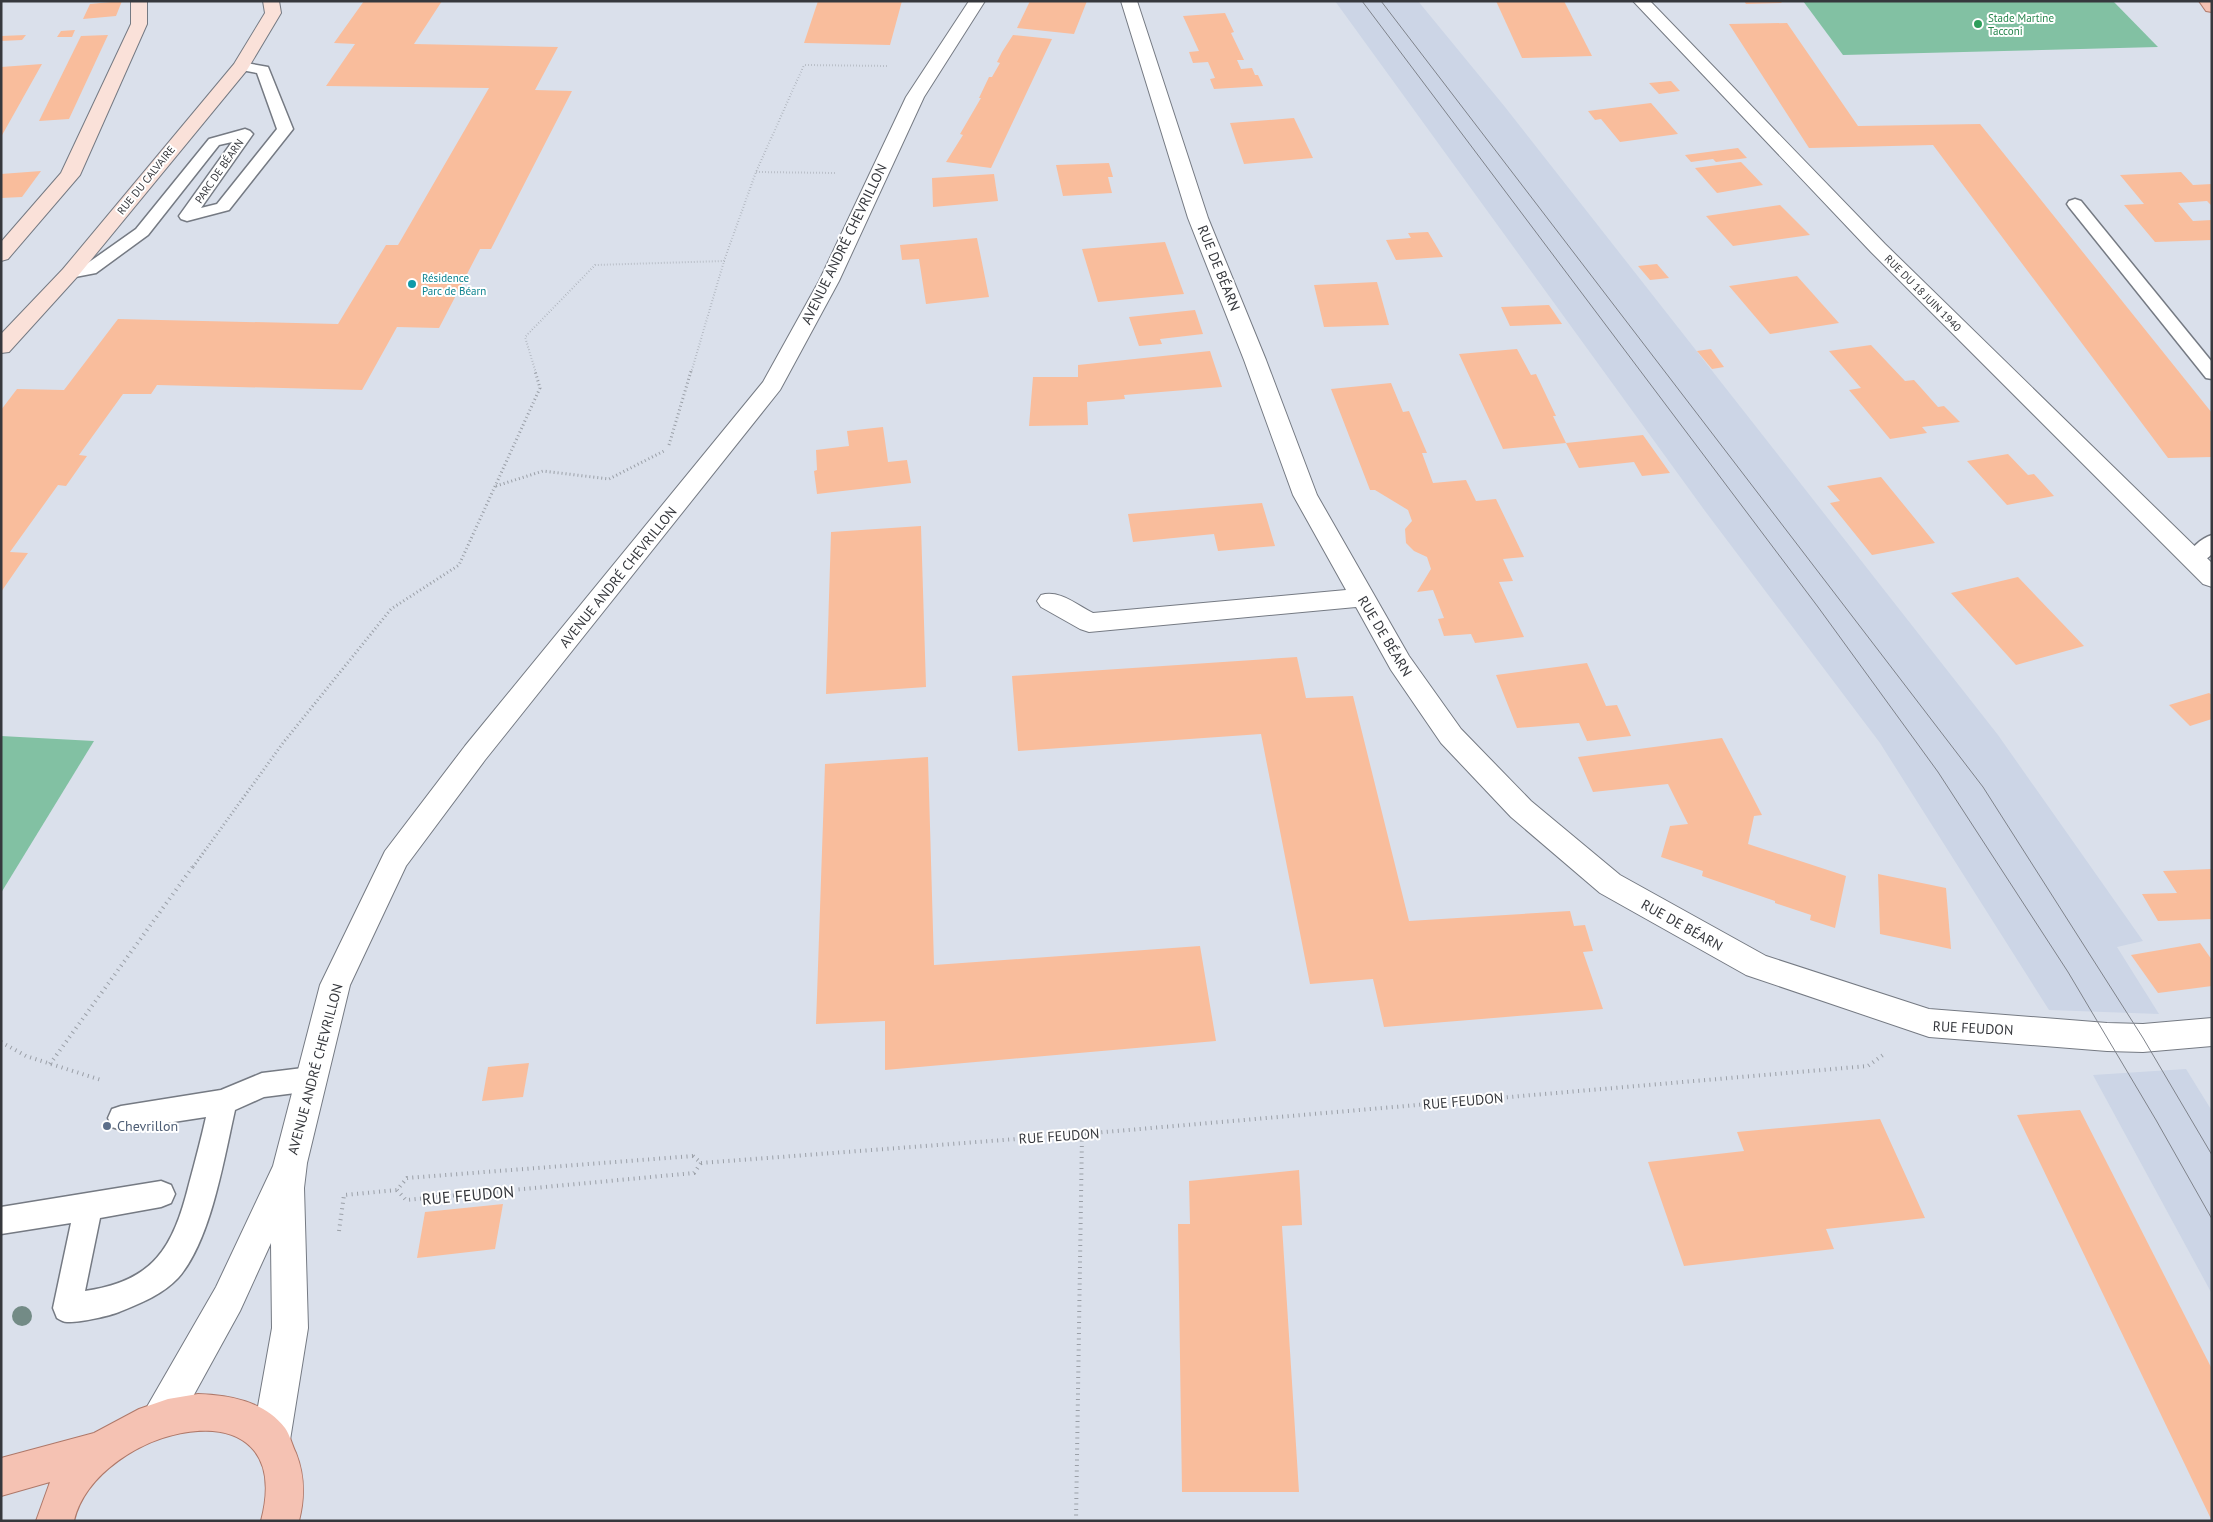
<svg xmlns="http://www.w3.org/2000/svg" width="2213" height="1522" font-family="'PT Sans',sans-serif">
<style>
.built{fill:#ccd5e6}
.green{fill:#82c1a3}
.building{fill:#f9bd9c}
.lines{fill:none;stroke-linecap:round;stroke-linejoin:round}
.lane-casing{stroke:#757a83;stroke-width:3}
.street-casing{stroke:#757a83;stroke-width:2}
.secondary-casing{stroke:#757a83;stroke-width:2}
.primary-casing{stroke:#ae7869;stroke-width:2}
.path-far2{stroke:#9a9fa7;stroke-width:2;stroke-dasharray:0.5 2.5;stroke-linecap:butt}
.path-far1{stroke:#9a9fa7;stroke-width:3;stroke-dasharray:1 3;stroke-linecap:butt}
.path{stroke:#9a9fa7;stroke-width:4;stroke-dasharray:1 4.5;stroke-linecap:butt}
.lane{fill:#fff;fill-rule:evenodd}
.street{fill:#fff;fill-rule:evenodd}
.secondary{fill:#fae1d9;fill-rule:evenodd}
.primary{fill:#f5c2b3;fill-rule:evenodd}
.tram{stroke:#7f838b;stroke-width:1}
.tree{fill:#738b86}
.leisure-dot{fill:#2e9e5b;stroke:#fff;stroke-width:2}
.culture-dot{fill:#0f9aa8;stroke:#fff;stroke-width:2}
.service-dot{fill:#5c6f8a;stroke:#fff;stroke-width:2}
.labels{text-anchor:middle;dominant-baseline:central;stroke-width:4;stroke-linejoin:round;paint-order:stroke}
.far-leisure-label{font-size:11px;fill:#27864d;stroke:#fff;text-anchor:start}
.far-street-label{font-size:11px;fill:#36383d;stroke:#fff}
.far-culture-label{font-size:11px;fill:#0d838f;stroke:#fff;text-anchor:start}
.street-label{font-size:14px;fill:#36383d;stroke:#fff}
.service-label{font-size:14px;fill:#4e5e75;stroke:#fff;text-anchor:start}
.near-street-label{font-size:16px;fill:#36383d;stroke:#fff}
</style>
<rect width="100%" height="100%" fill="#dae0eb"/>
<g class="built">
<polygon points="1335,1 1418,1 1505,107 1998,735 2143,941 2117,947 2159,1014 2049,1010 1880,743 1705,511"/>
<polygon points="2186,1069 2212,1111 2212,1294 2093,1075"/>
</g>
<g class="green">
<polygon points="1803,1 2113,1 2158,47 1843,55"/>
<polygon points="1,736 94,741 1,893"/>
</g>
<g class="building">
<polygon points="122,1 116,16 83,19 90,4"/>
<polygon points="364,1 442,1 414,44 558,47 535,90 572,91 491,249 480,249 439,328 397,327 362,390 157,385 151,394 123,394 79,455 87,456 66,486 58,485 10,552 28,553 1,592 1,410 17,389 64,390 118,319 338,324 386,245 398,245 489,88 326,86 355,44 334,43"/>
<polygon points="818,1 902,1 890,45 804,43"/>
<polygon points="1030,1 1087,1 1074,34 1017,28"/>
<polygon points="1496,1 1564,1 1592,56 1522,58"/>
<polygon points="1744,1 1780,1 1782,3 1746,4"/>
<polygon points="1225,13 1234,32 1231,33 1244,60 1237,60 1241,69 1252,68 1255,75 1258,75 1263,86 1214,89 1210,79 1215,78 1208,62 1193,63 1189,52 1199,51 1183,16"/>
<polygon points="1787,23 1858,126 1980,124 2212,413 2212,457 2168,458 1933,145 1809,148 1729,24"/>
<polygon points="75,30 72,37 57,37 61,31"/>
<polygon points="26,35 22,40 1,41 1,36"/>
<polygon points="108,35 69,119 39,121 81,36"/>
<polygon points="1013,35 1052,39 991,168 946,162 963,135 960,134 981,98 979,98 989,77 992,77 1000,63 997,62 1002,52"/>
<polygon points="42,64 1,137 1,67"/>
<polygon points="1671,81 1680,91 1659,94 1649,83"/>
<polygon points="1651,103 1678,134 1620,142 1601,119 1595,120 1588,111"/>
<polygon points="1294,118 1313,158 1244,164 1230,123"/>
<polygon points="1738,148 1747,158 1716,162 1713,159 1691,162 1685,155"/>
<polygon points="1741,162 1763,185 1717,193 1695,168"/>
<polygon points="1109,163 1113,177 1108,177 1112,193 1063,196 1056,165"/>
<polygon points="41,171 22,197 1,198 1,174"/>
<polygon points="2181,172 2193,185 2212,184 2212,206 2207,201 2178,203 2193,221 2212,220 2212,240 2155,242 2124,205 2144,204 2120,175"/>
<polygon points="994,174 998,201 933,207 932,178"/>
<polygon points="1780,205 1810,235 1733,246 1706,216"/>
<polygon points="1428,232 1443,257 1396,260 1386,240 1411,238 1408,233"/>
<polygon points="977,238 989,297 926,304 919,259 902,260 900,245"/>
<polygon points="1165,242 1184,294 1098,302 1082,249"/>
<polygon points="1657,264 1669,278 1650,280 1638,266"/>
<polygon points="1797,276 1839,323 1770,334 1729,286"/>
<polygon points="1377,282 1389,325 1324,327 1314,285"/>
<polygon points="1549,305 1562,324 1510,326 1501,307"/>
<polygon points="1195,310 1203,334 1160,339 1162,344 1139,346 1129,317"/>
<polygon points="1871,345 1905,381 1914,380 1938,407 1944,406 1960,422 1922,427 1927,433 1890,439 1849,390 1861,388 1829,351"/>
<polygon points="1517,349 1531,375 1536,374 1556,416 1553,416 1566,443 1503,449 1459,354"/>
<polygon points="1711,349 1724,367 1712,369 1697,351"/>
<polygon points="1210,351 1222,387 1124,395 1125,399 1087,402 1088,425 1029,426 1033,377 1078,377 1078,365"/>
<polygon points="1391,383 1403,412 1409,411 1427,453 1422,453 1433,483 1466,480 1476,501 1496,499 1524,557 1503,559 1513,581 1499,582 1524,637 1475,643 1471,634 1444,636 1438,619 1444,618 1433,590 1417,592 1431,569 1427,557 1414,551 1406,543 1405,529 1412,521 1408,510 1375,490 1370,490 1331,389"/>
<polygon points="883,427 888,462 907,460 911,483 817,494 814,471 817,470 816,450 849,446 847,431"/>
<polygon points="1643,435 1670,473 1642,476 1634,462 1579,468 1566,443"/>
<polygon points="2008,454 2028,475 2034,474 2054,496 2007,505 1967,461"/>
<polygon points="1881,477 1935,543 1872,555 1830,503 1840,501 1827,486"/>
<polygon points="1262,503 1275,546 1218,551 1214,534 1133,542 1128,514"/>
<polygon points="921,526 926,687 826,694 831,532"/>
<polygon points="2018,577 2084,646 2016,665 1951,593"/>
<polygon points="1297,657 1306,698 1353,696 1409,921 1570,911 1574,926 1585,925 1593,951 1583,952 1603,1009 1384,1027 1373,979 1310,984 1261,734 1018,751 1012,676"/>
<polygon points="1587,663 1606,706 1617,705 1631,736 1587,741 1579,723 1517,728 1496,675"/>
<polygon points="2209,693 2212,695 2212,719 2190,726 2169,705"/>
<polygon points="1722,738 1762,815 1754,816 1748,844 1846,876 1835,928 1810,920 1811,915 1775,903 1775,901 1702,876 1703,871 1661,857 1670,826 1688,824 1668,784 1593,792 1578,757"/>
<polygon points="928,757 934,965 1200,946 1216,1041 885,1070 885,1021 816,1024 825,764"/>
<polygon points="2212,869 2212,919 2158,921 2142,894 2177,893 2163,871"/>
<polygon points="1878,874 1946,888 1951,949 1880,934"/>
<polygon points="2200,943 2212,960 2212,986 2158,993 2131,955"/>
<polygon points="529,1063 523,1097 482,1101 488,1067"/>
<polygon points="2080,1110 2212,1369 2212,1521 2017,1115"/>
<polygon points="1880,1119 1925,1218 1826,1229 1834,1249 1684,1266 1648,1162 1744,1151 1737,1132"/>
<polygon points="1299,1170 1302,1225 1282,1226 1299,1492 1182,1492 1178,1224 1190,1224 1189,1181"/>
<polygon points="503,1204 495,1249 417,1258 425,1212"/>
</g>
<g class="lines">
<g class="lane-casing">
<g id="lane">
<polygon points="241,62 268,67 293,129 229,210 187,221 181,219 179,216 232,142 219,145 148,235 96,273 70,278 64,277 62,273 64,269 85,265 136,229 209,139 245,129 250,131 253,134 201,208 217,204 277,129 257,73 236,69 234,66 236,63"/>
<polygon points="2075,199 2081,201 2212,362 2212,379 2206,378 2069,207 2067,204 2069,201"/>
<path d="M2212,535V554C2203,562 2198,568 2186,565L2183,560C2189,550 2201,538 2212,535Z"/>
<path d="M311,1067L320,1071L324,1079L320,1087L311,1091L264,1097L235,1110C224,1158 211,1241 178,1278C162,1295 141,1303 119,1312C109,1316 78,1323 67,1322C64,1322 60,1320 57,1318L53,1308L71,1223L1,1234V1207L161,1181L171,1185L175,1194L171,1203L161,1207L100,1218L85,1291C154,1281 173,1248 189,1184C195,1162 201,1139 206,1117L121,1130L112,1127L108,1118L112,1109L121,1106L221,1090L262,1073Z"/>
</g>
</g>
<g class="street-casing">
<g id="street">
<polygon points="969,1 985,1 924,97 839,281 780,390 485,760 406,866 350,985 307,1163 304,1188 308,1328 290,1440 284,1453 271,1459 258,1453 252,1440 272,1328 271,1243 240,1311 174,1431 161,1437 148,1431 142,1418 148,1405 216,1287 273,1166 320,985 385,851 465,746 763,382 819,281 906,97"/>
<path d="M1121,1H1137L1208,218L1266,360L1317,495L1409,656L1461,729L1531,801L1620,875L1766,956L1929,1009L2107,1023L2143,1024L2212,1018V1046L2143,1052L2107,1051L1929,1037L1746,975L1600,893L1511,817L1441,743L1391,670L1356,607L1089,632L1080,629L1041,607L1037,601L1041,595C1059,589 1077,605 1093,613L1346,590L1293,495L1244,360L1188,218Z"/>
<polygon points="1633,1 1650,1 1885,244 2212,563 2212,587 2203,584 1871,252"/>
</g>
</g>
<g class="secondary-casing">
<g id="secondary">
<polygon points="131,1 147,1 147,24 80,175 8,259 1,261 1,242 61,173 131,24"/>
<polygon points="263,1 279,1 281,13 247,70 77,277 9,352 1,353 1,334 63,269 234,64 265,13"/>
</g>
</g>
<g class="primary-casing">
<g id="primary">
<polygon points="2199,1 2212,1 2212,12 2206,11"/>
<path d="M198,1394C229,1395 264,1401 285,1428C290,1435 292,1445 296,1453C305,1476 305,1497 299,1521H261C299,1377 96,1427 74,1521H36L50,1482L1,1496V1458L94,1433L139,1409L168,1399Z"/>
</g>
</g>
<g class="path-far2">
<polyline points="756,172 835,173"/>
<polyline points="536,373 525,337 595,265 724,261 756,172 804,65 889,66"/>
<polyline points="691,373 724,261"/>
</g>
<g class="path-far1">
<polyline points="669,445 691,371"/>
<polyline points="496,486 543,471 609,479 664,451"/>
<polyline points="193,867 283,743 391,609 459,565 540,388 535,371"/>
</g>
<g class="path">
<polyline points="1,1042 26,1056 101,1080"/>
<polyline points="50,1064 194,865"/>
<polygon points="693,1156 701,1163 694,1173 406,1200 397,1190 407,1178"/>
<polyline points="701,1163 1082,1134 1868,1066 1883,1055"/>
<polyline points="339,1231 344,1195 397,1190"/>
<polyline points="1076,1521 1082,1134"/>
</g>
<use href="#lane" class="lane"/>
<use href="#street" class="street"/>
<use href="#secondary" class="secondary"/>
<use href="#primary" class="primary"/>
<g class="tram">
<polyline points="1362,1 1818,607 1938,772 2068,972 2156,1120 2212,1219"/>
<polyline points="1381,1 1983,787 2143,1038 2212,1155"/>
</g>
</g>
<circle class="tree" cx="22" cy="1316" r="10"/>
<circle class="leisure-dot" cx="1978" cy="24" r="5"/>
<circle class="culture-dot" cx="412" cy="284" r="5"/>
<circle class="service-dot" cx="107" cy="1126" r="5"/>
<g class="labels">
<g class="far-leisure-label">
<text x="1988" y="18">Stade Martine<tspan x="1988" dy="13">Tacconi</tspan></text>
</g>
<g class="far-street-label">
<text transform="translate(219 171) rotate(-55)">PARC DE BÉARN</text>
<text transform="translate(146 180) rotate(-51)">RUE DU CALVAIRE</text>
<text transform="translate(1923 293) rotate(45)">RUE DU 18 JUIN 1940</text>
</g>
<g class="far-culture-label">
<text x="422" y="278">Résidence<tspan x="422" dy="13">Parc de Béarn</tspan></text>
</g>
<g class="street-label">
<text transform="translate(844 244) rotate(-64)">AVENUE ANDRÉ CHEVRILLON</text>
<text transform="translate(1219 268) rotate(68)">RUE DE BÉARN</text>
<text transform="translate(618 577) rotate(-51)">AVENUE ANDRÉ CHEVRILLON</text>
<text transform="translate(1385 636) rotate(59)">RUE DE BÉARN</text>
<text transform="translate(1682 925) rotate(29)">RUE DE BÉARN</text>
<text transform="translate(1973 1028) rotate(3)">RUE FEUDON</text>
<text transform="translate(315 1069) rotate(-75)">AVENUE ANDRÉ CHEVRILLON</text>
<text transform="translate(1463 1101) rotate(-5)">RUE FEUDON</text>
<text transform="translate(1059 1136) rotate(-4)">RUE FEUDON</text>
</g>
<g class="service-label">
<text x="117" y="1126">Chevrillon</text>
</g>
<g class="near-street-label">
<text transform="translate(468 1195) rotate(-5)">RUE FEUDON</text>
</g>
</g>
<rect width="2213" height="1522" fill="none" stroke="#36383d" stroke-width="5"/>
</svg>
